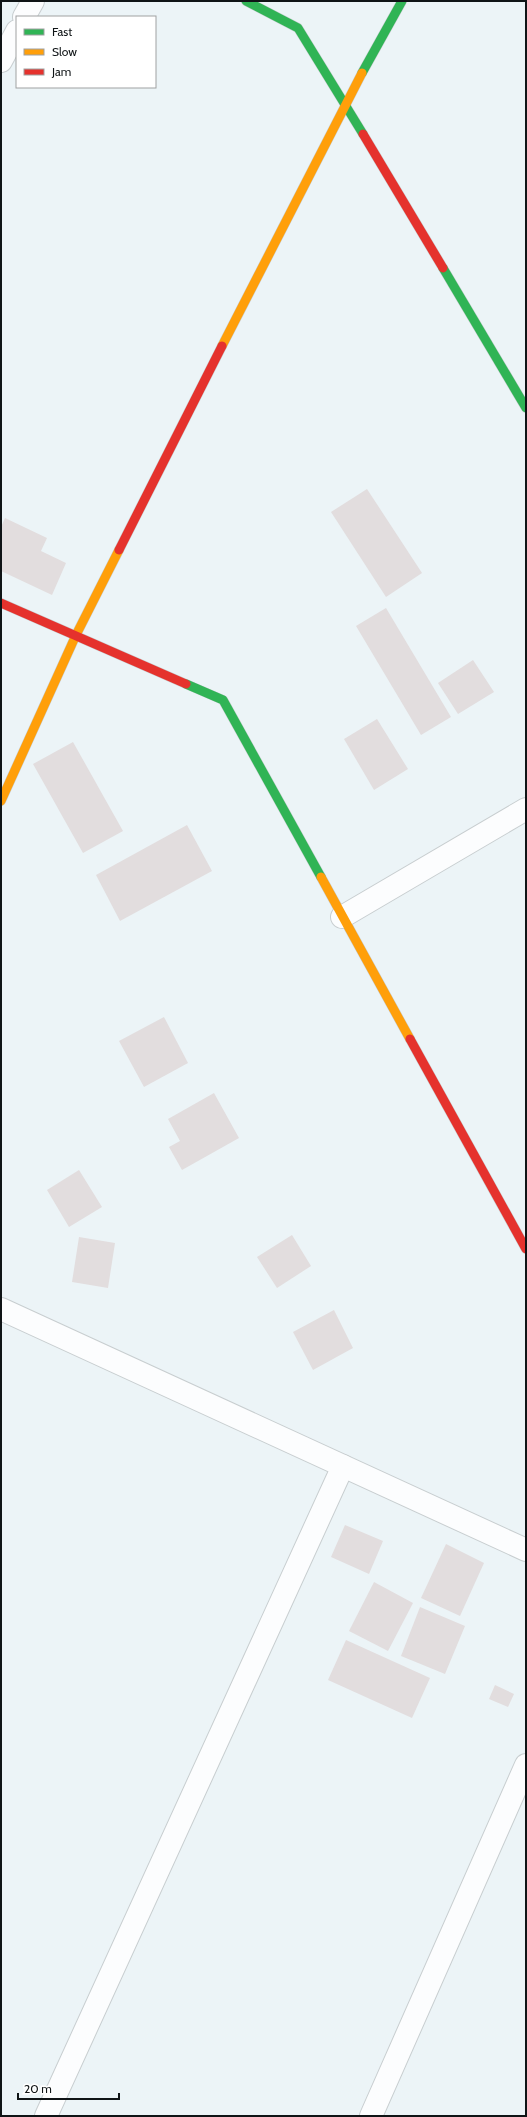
<svg xmlns="http://www.w3.org/2000/svg" width="527" height="2117" font-family="Cabin,sans-serif">
<style>
.building{fill:#e2ddde}
.lines{fill:none;stroke-linecap:round;stroke-linejoin:round}
.street-casing{stroke:#c8ced0;stroke-width:24}
.fast-casing{stroke:#c8ced0;stroke-width:10}
.slow-casing{stroke:#c8ced0;stroke-width:10}
.jam-casing{stroke:#c8ced0;stroke-width:10}
.street{stroke:#fcfdfe;stroke-width:22}
.fast{stroke:#30b455;stroke-width:9}
.slow{stroke:#ff9f0a;stroke-width:9}
.jam{stroke:#e5322d;stroke-width:9}
</style>
<rect width="100%" height="100%" fill="#ecf4f7"/>
<g class="building">
<polygon points="367,489 422,573 386,597 331,512"/>
<polygon points="5,518 47,538 41,551 66,563 52,595 1,571 1,527"/>
<polygon points="386,608 451,717 421,735 356,626"/>
<polygon points="473,660 494,692 458,714 438,683"/>
<polygon points="377,719 408,769 374,790 344,739"/>
<polygon points="73,742 123,831 83,853 33,764"/>
<polygon points="187,825 212,871 120,921 96,875"/>
<polygon points="164,1017 188,1063 144,1087 119,1041"/>
<polygon points="214,1093 239,1138 182,1170 169,1147 180,1141 168,1119"/>
<polygon points="79,1170 102,1207 69,1227 47,1190"/>
<polygon points="292,1235 311,1266 277,1288 257,1257"/>
<polygon points="79,1237 115,1243 108,1288 72,1282"/>
<polygon points="334,1310 353,1348 313,1370 293,1332"/>
<polygon points="345,1525 383,1541 369,1574 331,1557"/>
<polygon points="446,1544 484,1563 460,1616 421,1598"/>
<polygon points="374,1582 413,1603 388,1651 349,1631"/>
<polygon points="420,1607 465,1626 445,1674 401,1656"/>
<polygon points="346,1640 430,1678 412,1718 328,1680"/>
<polygon points="495,1685 514,1694 508,1707 489,1699"/>
</g>
<g class="lines">
<g class="street-casing">
<g id="street">
<polyline points="24,17 33,1"/>
<polyline points="1,61 17,31"/>
<polyline points="342,917 526,809"/>
<polyline points="1,1309 526,1550"/>
<polyline points="46,2116 343,1466"/>
<polyline points="371,2116 526,1765"/>
</g>
</g>
<g class="fast-casing">
<g id="fast">
<polyline points="246,1 298,28 363,134"/>
<polyline points="362,73 402,1"/>
<polyline points="443,268 526,408"/>
<polyline points="186,684 223,700 321,877"/>
</g>
</g>
<g class="slow-casing">
<g id="slow">
<polyline points="222,346 362,73"/>
<polyline points="1,801 76,635 119,550"/>
<polyline points="321,877 410,1039"/>
</g>
</g>
<g class="jam-casing">
<g id="jam">
<polyline points="363,134 443,268"/>
<polyline points="119,550 222,346"/>
<polyline points="1,603 186,684"/>
<polyline points="410,1039 526,1249"/>
</g>
</g>
<use href="#street" class="street"/>
<use href="#fast" class="fast"/>
<use href="#slow" class="slow"/>
<use href="#jam" class="jam"/>
</g>
<rect width="527" height="2117" fill="none" stroke="#0f1416" stroke-width="4"/>
<rect x="16" y="16" width="140" height="72" fill="#ffffff" stroke="#9fa1a2"/>
<rect x="24" y="29" width="20" height="6" fill="#30b455" stroke="#9fa1a2"/>
<text x="52" y="36" font-size="12" fill="#0f1416">Fast</text>
<rect x="24" y="49" width="20" height="6" fill="#ff9f0a" stroke="#9fa1a2"/>
<text x="52" y="56" font-size="12" fill="#0f1416">Slow</text>
<rect x="24" y="69" width="20" height="6" fill="#e5322d" stroke="#9fa1a2"/>
<text x="52" y="76" font-size="12" fill="#0f1416">Jam</text>
<path d="M18 2093v6h101v-6" fill="none" stroke="#0f1416" stroke-width="2"/>
<text x="24" y="2093" font-size="12" fill="#0f1416" stroke="#ffffff" stroke-width="3" paint-order="stroke">20 m</text>
</svg>
